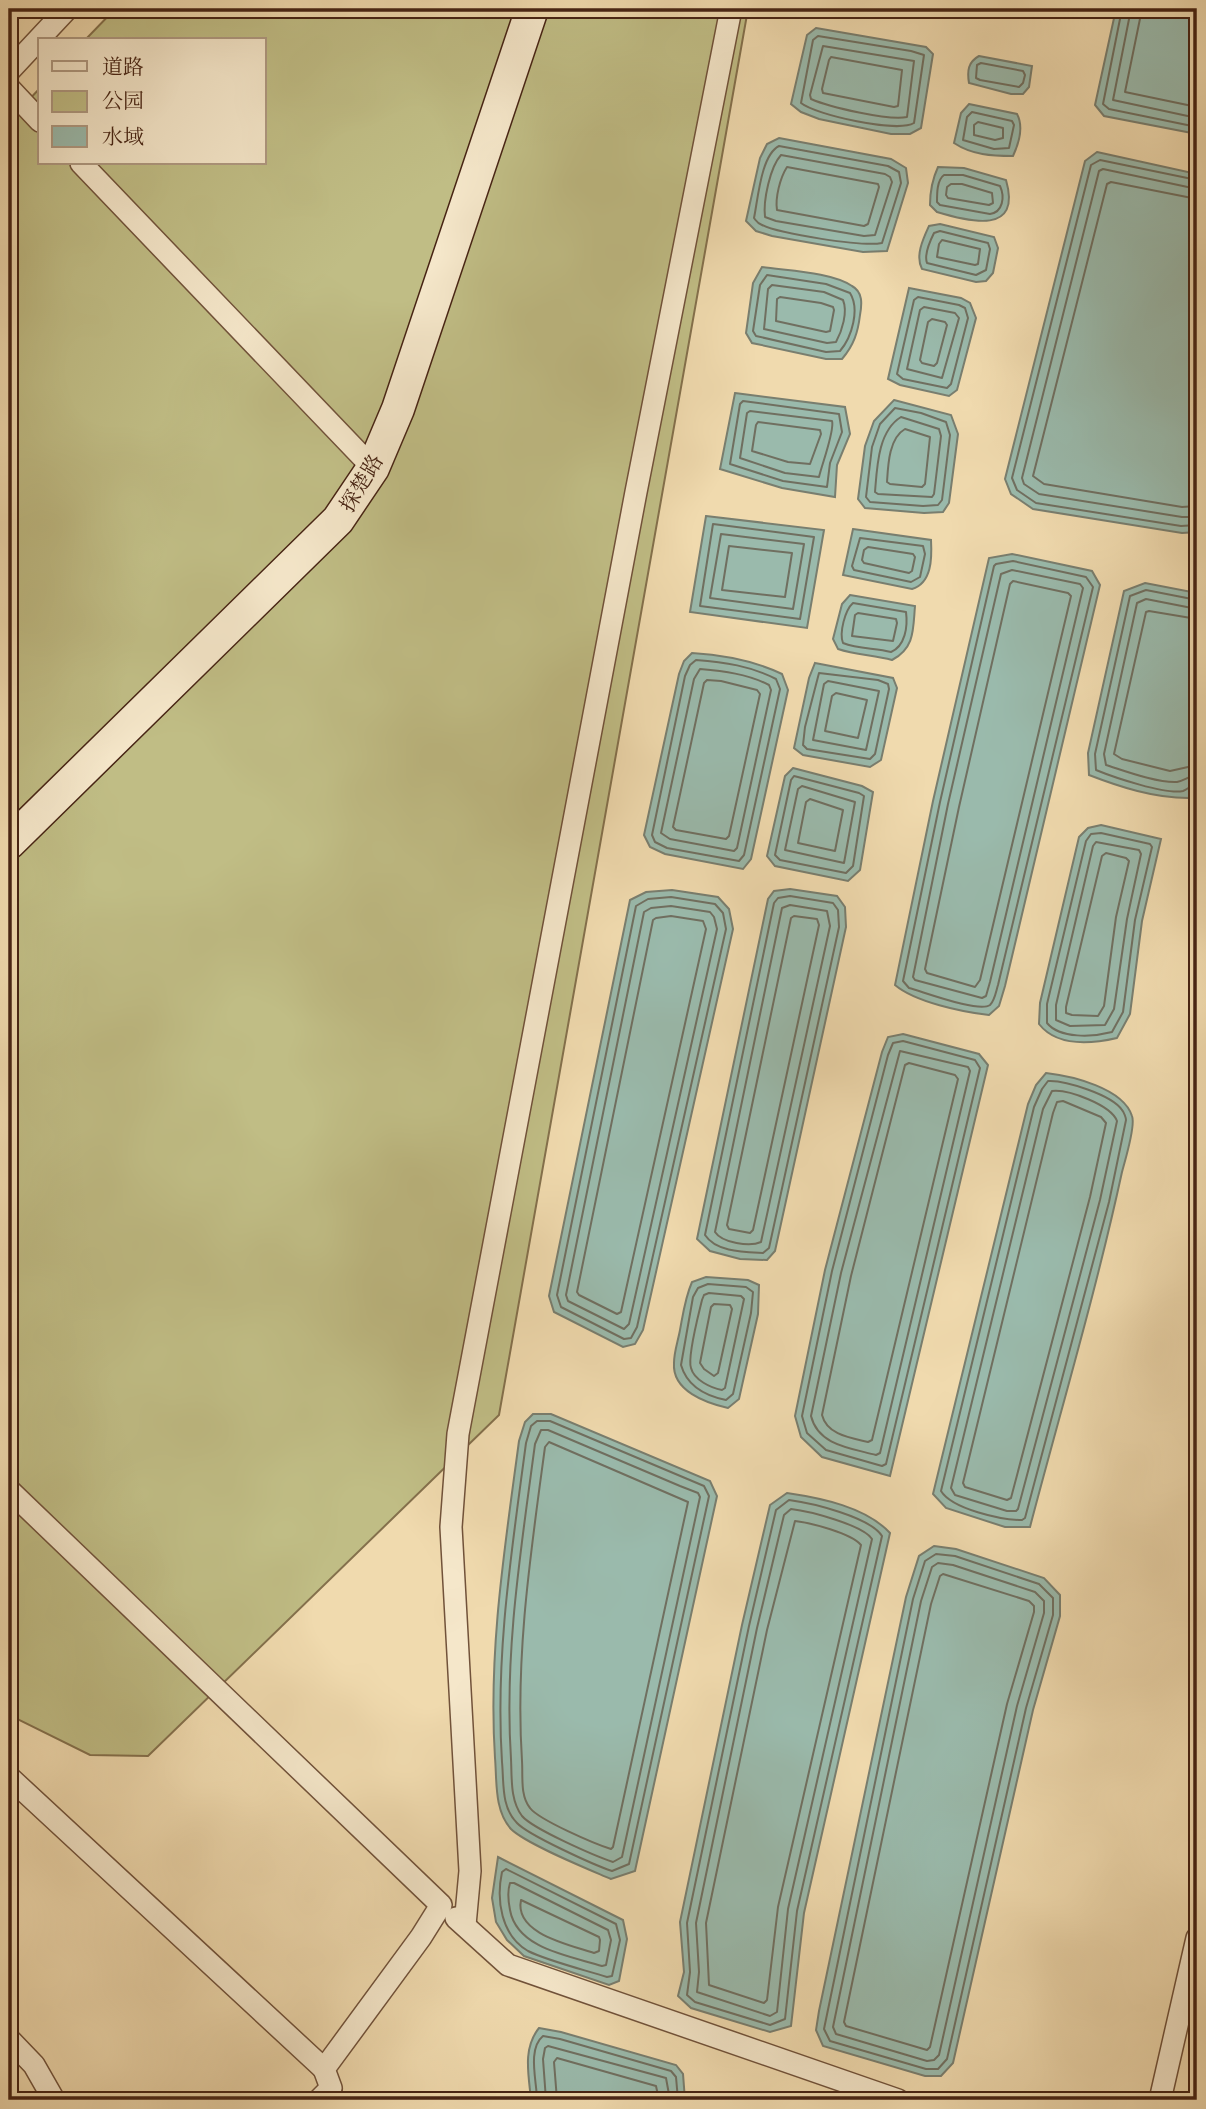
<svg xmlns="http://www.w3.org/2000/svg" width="1206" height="2109" font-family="'Libre Caslon Text','Noto Serif SC',serif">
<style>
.green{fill:#c0bd85;stroke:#84704c;stroke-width:2}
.water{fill:#9abaac;stroke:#797e6f;stroke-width:2}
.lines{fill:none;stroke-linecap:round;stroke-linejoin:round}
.shore{stroke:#706f60;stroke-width:2}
.street-casing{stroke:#71523a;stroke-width:24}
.secondary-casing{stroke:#472414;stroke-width:35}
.street{stroke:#f5e7ca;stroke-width:21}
.secondary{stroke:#f5e7ca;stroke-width:32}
.labels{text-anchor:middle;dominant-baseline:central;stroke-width:7;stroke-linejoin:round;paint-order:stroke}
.street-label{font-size:21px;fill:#472414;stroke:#f5e7ca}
</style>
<rect width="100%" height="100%" fill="#f0daae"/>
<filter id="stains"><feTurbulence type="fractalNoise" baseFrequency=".00286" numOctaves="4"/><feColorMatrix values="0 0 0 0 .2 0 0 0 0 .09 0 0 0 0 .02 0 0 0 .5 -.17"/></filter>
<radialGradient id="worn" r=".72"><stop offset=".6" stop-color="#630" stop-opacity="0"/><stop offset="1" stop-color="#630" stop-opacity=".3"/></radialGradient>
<polygon class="green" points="115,9 748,9 499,1415 148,1756 90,1755 9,1715 9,121 40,88 40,163 264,163 264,40 85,40"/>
<g class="water">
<polygon points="1116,9 1197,9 1197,134 1104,116 1095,105"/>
<polygon points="816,28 926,47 933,54 921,128 910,134 891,134 819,119 801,112 791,104 807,35"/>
<path d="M979,56L1032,66L1029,87L1023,94H1011L969,83C967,71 968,62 979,56Z"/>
<path d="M969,104L1017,114C1024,127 1019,143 1013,156C992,156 972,155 954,143L961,113Z"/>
<polygon points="779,138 891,159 906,168 908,183 887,251 863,252 772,236 756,231 746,221 760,158 767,144"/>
<polygon points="1097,152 1197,174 1197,532 1182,533 1033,509 1011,494 1005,479 1085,161"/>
<path d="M938,167L964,168L1006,180C1022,235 970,222 937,212L930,205C930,191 932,180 938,167Z"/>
<path d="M940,224L994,237L998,248L993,273L986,281L976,282L922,269C915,256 923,239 929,226Z"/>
<path d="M762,267C788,271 831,272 852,286C863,292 862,304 860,315C858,332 854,345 842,359H826L752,343L746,333L753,283Z"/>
<polygon points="909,288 961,298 970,303 976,318 957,390 949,396 900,385 888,379"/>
<polygon points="735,393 845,407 850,434 837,465 835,497 782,488 720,469"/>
<polygon points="894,400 951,415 958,434 949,503 943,512 924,513 865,508 858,499 865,446 874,421"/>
<polygon points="706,516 824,530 807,628 690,612"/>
<path d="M853,529L931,540C932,558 932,583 912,589L843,575Z"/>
<path d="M1012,554L1092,571L1100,585L1005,986L999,1006L989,1015C962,1012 915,1002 895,985L933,801L989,558Z"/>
<path d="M1145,583L1197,593V789L1188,798C1154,798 1120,787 1089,775L1088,753L1124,591Z"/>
<path d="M850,595L915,606C913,629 915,648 892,660C874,655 856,655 838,649L833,639L842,604Z"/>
<path d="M692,653C724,655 753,660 782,674L788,690L751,859L743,869L665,854L650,847L644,835L679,674L684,661Z"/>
<polygon points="815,663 893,678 897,688 881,760 870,767 803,755 794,748 809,678"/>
<polygon points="793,768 862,786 873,792 860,870 848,881 775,866 767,856 785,776"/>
<path d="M1101,825L1161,839L1142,921L1130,1014L1117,1038C1091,1044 1057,1047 1039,1024L1040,1003L1079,837L1088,828Z"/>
<polygon points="790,889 837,896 845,907 846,927 775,1251 767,1260 740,1259 710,1251 697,1239 768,899 774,891"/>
<polygon points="672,890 718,897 729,909 733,929 643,1330 635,1344 623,1347 554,1312 549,1296 630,900 646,892"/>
<polygon points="903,1034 979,1054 988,1065 890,1476 822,1457 801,1437 795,1416 825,1270 882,1052 888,1037"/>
<path d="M1046,1073C1072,1076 1123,1088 1132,1116C1136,1126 1125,1160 1122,1172C1096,1292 1061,1409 1030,1527H1005L946,1508L933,1494L1028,1104L1036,1085Z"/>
<path d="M706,1277L748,1280L759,1285L758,1314L739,1399L728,1408C706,1403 672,1391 674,1363C674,1352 678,1341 680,1330C683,1314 685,1298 692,1282Z"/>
<path d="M533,1414H551L710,1481L717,1496L635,1871L611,1879C588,1869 526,1844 511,1829C494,1810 497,1781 495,1758C488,1651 505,1546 519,1441L525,1422Z"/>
<path d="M787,1493C821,1498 866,1507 890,1533L804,1913L791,2026L770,2032L691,2008L678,1996L684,1972L680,1922L742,1625L770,1505Z"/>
<polygon points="934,1546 956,1549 1044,1578 1060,1595 1060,1616 1033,1710 953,2063 941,2076 925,2076 823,2046 816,2030 819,2011 906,1597 919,1556"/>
<polygon points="498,1857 623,1920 627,1939 619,1981 609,1985 524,1956 507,1940 496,1922 492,1898"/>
<path d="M539,2028L561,2032L676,2065L683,2074L685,2100H531C529,2076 522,2049 539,2028Z"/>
</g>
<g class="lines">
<g class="shore">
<polyline points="1122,9 1103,104 1109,109 1197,127"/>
<polyline points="1131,9 1113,100 1197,118"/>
<polyline points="1142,9 1125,92 1197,107"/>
<path d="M818,36L911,51L924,55L914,123C897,133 816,115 801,103L813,40Z"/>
<path d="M823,46L914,61L907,117C889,121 829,107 811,99L810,95Z"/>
<polygon points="831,57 902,70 898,106 894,107 823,93 822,89 829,60"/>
<polygon points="981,63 1023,71 1025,75 1023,83 1019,87 980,80 976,78 977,65"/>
<polygon points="972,112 1012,121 1014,125 1009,148 994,149 963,140 967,117"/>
<polygon points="978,122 1003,128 1003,138 995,140 974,135 974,125"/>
<path d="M779,146L888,166L899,172L901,183L882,243C863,247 780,234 762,225C757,223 757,222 754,218C758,199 761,155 779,146Z"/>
<path d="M781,155L885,174L890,177L892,182L875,235L864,236L776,221L765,217C763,201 770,167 781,155Z"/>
<path d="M787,167L878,184L879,187L868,224L864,226L777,210C775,198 780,178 787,167Z"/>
<path d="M944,175H963L1000,186C1005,197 1003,212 990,214L940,205L937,202C937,193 937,180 944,175Z"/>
<polyline points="1197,180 1100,160 1091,165 1012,478 1017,490 1036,503 1181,526 1197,525"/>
<polygon points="951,184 962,184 992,193 993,203 989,205 948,198 946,195 947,187"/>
<polyline points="1197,189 1103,169 1099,171 1022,478 1024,484 1039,494 1182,517 1197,517"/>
<polyline points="1197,199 1111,182 1107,184 1033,476 1044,484 1182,507 1197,506"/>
<path d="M940,231L988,243L990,249L986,270L976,275L927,263C924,255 930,241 934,233Z"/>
<polygon points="942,240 980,249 978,264 975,265 937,257 939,244"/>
<path d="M767,275L826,284L850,293C860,309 852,337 840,351L826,352L756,336L753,331L760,285Z"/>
<path d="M772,285L824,292L843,300C848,312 842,331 836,342L827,343L764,329L768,289Z"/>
<polygon points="780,297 821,303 833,307 834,310 830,331 826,332 776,321 777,299"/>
<polygon points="918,297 959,305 965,308 968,318 951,384 947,388 903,379 897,374 914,300"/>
<polygon points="924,307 955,313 959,318 942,378 907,369 920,310"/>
<polygon points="932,319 945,322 947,325 937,363 934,366 922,363 920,360 928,322"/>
<polygon points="743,401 839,414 842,432 830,463 827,487 783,481 730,464 740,404"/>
<polygon points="895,408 921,413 946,422 950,435 942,500 938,505 923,506 870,502 866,497 872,447 880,424"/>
<path d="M750,411L832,421C835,430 822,464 819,477L785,473L740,458L747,413Z"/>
<path d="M901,417L939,429L941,436L934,494L932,497L878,494L875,492C877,467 878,431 901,417Z"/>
<polygon points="758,422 820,430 821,434 810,464 788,462 752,451 756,425"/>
<path d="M905,429L930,437L925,484L922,487L890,484L887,482C888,465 889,438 905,429Z"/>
<polygon points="713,524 814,537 800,619 700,606"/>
<polygon points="721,534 804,544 793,609 710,598"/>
<polygon points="860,538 923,546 925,554 920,577 911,582 854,570 852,566"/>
<polygon points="729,546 792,553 785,597 722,590"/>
<polygon points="868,547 913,554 915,557 912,571 909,573 864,563 862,560 864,550"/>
<path d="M1013,561L1086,577L1093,587L998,985C996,991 995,1000 990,1005C979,1013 924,992 909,988L903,981L940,802L994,566L996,564Z"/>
<polygon points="1012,570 1080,584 1083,588 990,982 986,996 982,998 915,980 913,977 948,804 1001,574"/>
<polygon points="1013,581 1068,593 1071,596 980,980 975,987 927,973 925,969 959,807 1010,584"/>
<path d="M1197,600L1146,590L1130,596L1095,754L1096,770C1113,777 1166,795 1183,791C1188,789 1191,785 1197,784"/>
<path d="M853,603L906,612C908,627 905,646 891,652C875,648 858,649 843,643C839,633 845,610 853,603Z"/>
<path d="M1197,609L1146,599L1137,603L1104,754L1106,765C1125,771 1157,783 1177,782C1184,781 1189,776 1197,775"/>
<polygon points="858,613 896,619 897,623 893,641 852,636 855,615"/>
<polyline points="1197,619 1149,611 1146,612 1114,754 1122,759 1170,771 1197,765"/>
<path d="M696,660C724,662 751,666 776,679L780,689L744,855L739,861L667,848L655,842L652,835L685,676L690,665Z"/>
<path d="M700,669C723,671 748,674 769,685L771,690L737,848L734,851L670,839L661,833L694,679Z"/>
<polygon points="819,673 878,680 888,684 889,689 875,754 870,759 807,749 803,745 805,727"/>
<polygon points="707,680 721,681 757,690 760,694 729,836 726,839 676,830 673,827 704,683"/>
<polygon points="828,681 879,691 866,750 813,740 824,684"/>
<polygon points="836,693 867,700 858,738 825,731 832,696"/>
<polygon points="794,776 859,793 864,796 853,866 846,873 780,860 775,855 791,780"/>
<polygon points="802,786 855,802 844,863 785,850 798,789"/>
<polygon points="810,799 843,810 835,851 798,843 806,802"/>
<path d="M1101,833L1150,844L1152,847L1135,920L1123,1012L1112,1032C1093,1037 1060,1039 1047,1023V1004L1086,841L1091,834Z"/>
<polygon points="1096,842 1139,850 1141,854 1127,919 1114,1009 1105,1025 1070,1026 1056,1020 1056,1005 1093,846"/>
<polygon points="1106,853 1126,858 1129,861 1116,917 1104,1006 1098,1016 1072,1015 1066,1013 1066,1007 1102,856"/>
<path d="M790,896L833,903L838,910L839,927L769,1248L763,1253C744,1252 716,1252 705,1235L774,903L778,898Z"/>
<polygon points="671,897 715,904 723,913 726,929 637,1327 631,1338 624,1339 561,1307 557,1295 636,906 648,899"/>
<path d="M790,905L827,911L830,926L761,1242C750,1247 722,1243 715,1232L782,908Z"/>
<polygon points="671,906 710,912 714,917 717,929 629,1324 624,1329 568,1301 566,1295 644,912 651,908"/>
<polygon points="671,916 703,921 706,929 621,1312 617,1314 579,1295 577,1292 653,920 656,918"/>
<polygon points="794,916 817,919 819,925 753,1230 750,1233 729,1229 727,1225 791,918"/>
<polygon points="903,1041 975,1060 980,1068 886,1464 882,1466 826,1450 807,1433 802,1416 832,1271 888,1055 893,1043"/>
<path d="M900,1051L968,1067L970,1071L880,1453L876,1455C850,1448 818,1445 811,1416L841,1273Z"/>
<path d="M909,1063L955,1075L958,1079L872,1440L868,1442C851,1438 827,1435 822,1415L851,1276L905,1065Z"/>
<path d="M1048,1081C1065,1080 1112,1095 1122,1110C1124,1112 1126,1118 1126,1120L1109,1202L1025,1518L1022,1520C1001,1520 952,1509 941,1491L1034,1107L1042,1089Z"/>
<path d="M1052,1091C1068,1089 1111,1105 1117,1121L1100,1200L1018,1509L1016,1511H1007L955,1495L951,1488L1043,1109Z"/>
<polygon points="1063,1101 1101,1117 1106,1123 1090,1197 1011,1498 1007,1500 965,1487 963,1483 1053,1113 1057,1102"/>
<path d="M708,1284L746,1287L753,1292L751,1313L733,1394L726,1400C706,1396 687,1386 681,1365L693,1297L698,1288Z"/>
<path d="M709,1293L741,1296L744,1299L725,1388L722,1390C711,1388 694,1380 691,1368C687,1357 699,1313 702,1300L704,1295Z"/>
<polygon points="714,1304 730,1305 732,1309 718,1373 714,1376 704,1369 700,1363 711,1307"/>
<path d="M537,1421H550L704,1486L709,1496L629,1864L612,1871C594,1865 528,1835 517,1823C501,1807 504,1783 502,1762C495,1654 512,1549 526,1443L531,1426Z"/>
<path d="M541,1430H548L680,1486L698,1493L700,1497L622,1857L613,1862C595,1856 533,1829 522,1816C510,1800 512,1778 511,1759C504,1653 521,1549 535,1444Z"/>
<path d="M549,1442L688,1502L613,1847L611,1849C595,1844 539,1820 530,1808C520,1796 523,1776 522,1761C515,1655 531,1551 545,1447Z"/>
<path d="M789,1500C812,1503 870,1517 882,1536L797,1911L785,2019L770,2025L695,2002L687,1995L690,1972L687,1923L749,1626L776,1510Z"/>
<path d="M791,1509C809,1511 863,1525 872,1539L788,1909L777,2012L770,2016L697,1992L699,1972L696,1923L757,1628L784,1515Z"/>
<path d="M795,1521C811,1523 851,1533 861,1545L778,1907L767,2000L764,2003L709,1985L706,1923L767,1630Z"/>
<polygon points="936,1554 955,1556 1039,1584 1053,1598 1053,1615 1026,1708 947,2059 938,2069 926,2069 830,2041 824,2029 913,1599 925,1561"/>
<polygon points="938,1563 953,1565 1035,1592 1044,1601 1044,1613 1017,1706 939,2055 934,2060 927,2061 836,2034 833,2027 921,1601 932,1567"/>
<polygon points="943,1574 1029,1601 1034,1606 1034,1612 1007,1704 930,2047 927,2050 846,2026 844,2022 931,1604 940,1576"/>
<path d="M506,1869L616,1924L620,1940L612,1976L607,1977C585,1970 548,1961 528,1951C501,1935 496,1900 502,1872Z"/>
<path d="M510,1883H514L608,1930L611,1940L606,1965L602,1966C570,1956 517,1949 510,1910C508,1900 507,1892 510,1883Z"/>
<path d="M521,1900L599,1937L600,1940L599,1951L594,1953C571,1945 514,1934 521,1900Z"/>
<path d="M537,2100C537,2082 527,2049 543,2036L560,2039L671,2071L676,2077L678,2100"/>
<polyline points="546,2100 543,2059 545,2048 548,2046 666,2078 670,2100"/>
<polyline points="557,2100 554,2062 557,2058 656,2086 659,2100"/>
</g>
<g class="street-casing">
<g id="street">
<polyline points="9,71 67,9"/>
<polyline points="9,88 40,121"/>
<polyline points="81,163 373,468"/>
<polyline points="9,1490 441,1905 421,1937 324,2069 331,2088 319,2100"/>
<polyline points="9,1777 324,2069"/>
<polyline points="456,1918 508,1965 898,2100"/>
<polyline points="465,1925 470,1871 451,1527 458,1434 636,492 731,9"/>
<polyline points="9,2039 34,2065 54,2100"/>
<polyline points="1160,2100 1197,1938"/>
</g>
</g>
<g class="secondary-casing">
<polyline id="secondary" points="9,843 338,520 373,468 398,409 532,9"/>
</g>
<use href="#street" class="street"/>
<use href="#secondary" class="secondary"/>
</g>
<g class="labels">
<g class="street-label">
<text transform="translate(361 483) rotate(-59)">探楚路</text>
</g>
</g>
<rect width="1206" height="2109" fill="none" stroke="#f0daae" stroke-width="35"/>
<rect x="10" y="10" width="1185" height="2088" fill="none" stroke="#472414" stroke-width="3.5"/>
<rect x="18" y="18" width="1171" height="2074" fill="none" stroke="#472414" stroke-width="2"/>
<rect x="38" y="38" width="228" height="126" fill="#f5e7ca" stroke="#af9981" stroke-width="2"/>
<rect x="52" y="61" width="35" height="10" fill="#f5e7ca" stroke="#af9981" stroke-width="2"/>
<text x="102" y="74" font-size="21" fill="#472414">道路</text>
<rect x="52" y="91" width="35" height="21" fill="#c0bd85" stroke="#af9981" stroke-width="2"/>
<text x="102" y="108" font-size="21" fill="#472414">公园</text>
<rect x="52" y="126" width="35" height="21" fill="#9abaac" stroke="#af9981" stroke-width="2"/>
<text x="102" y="144" font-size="21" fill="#472414">水域</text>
<rect width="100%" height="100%" filter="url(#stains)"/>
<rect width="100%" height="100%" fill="url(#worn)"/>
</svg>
